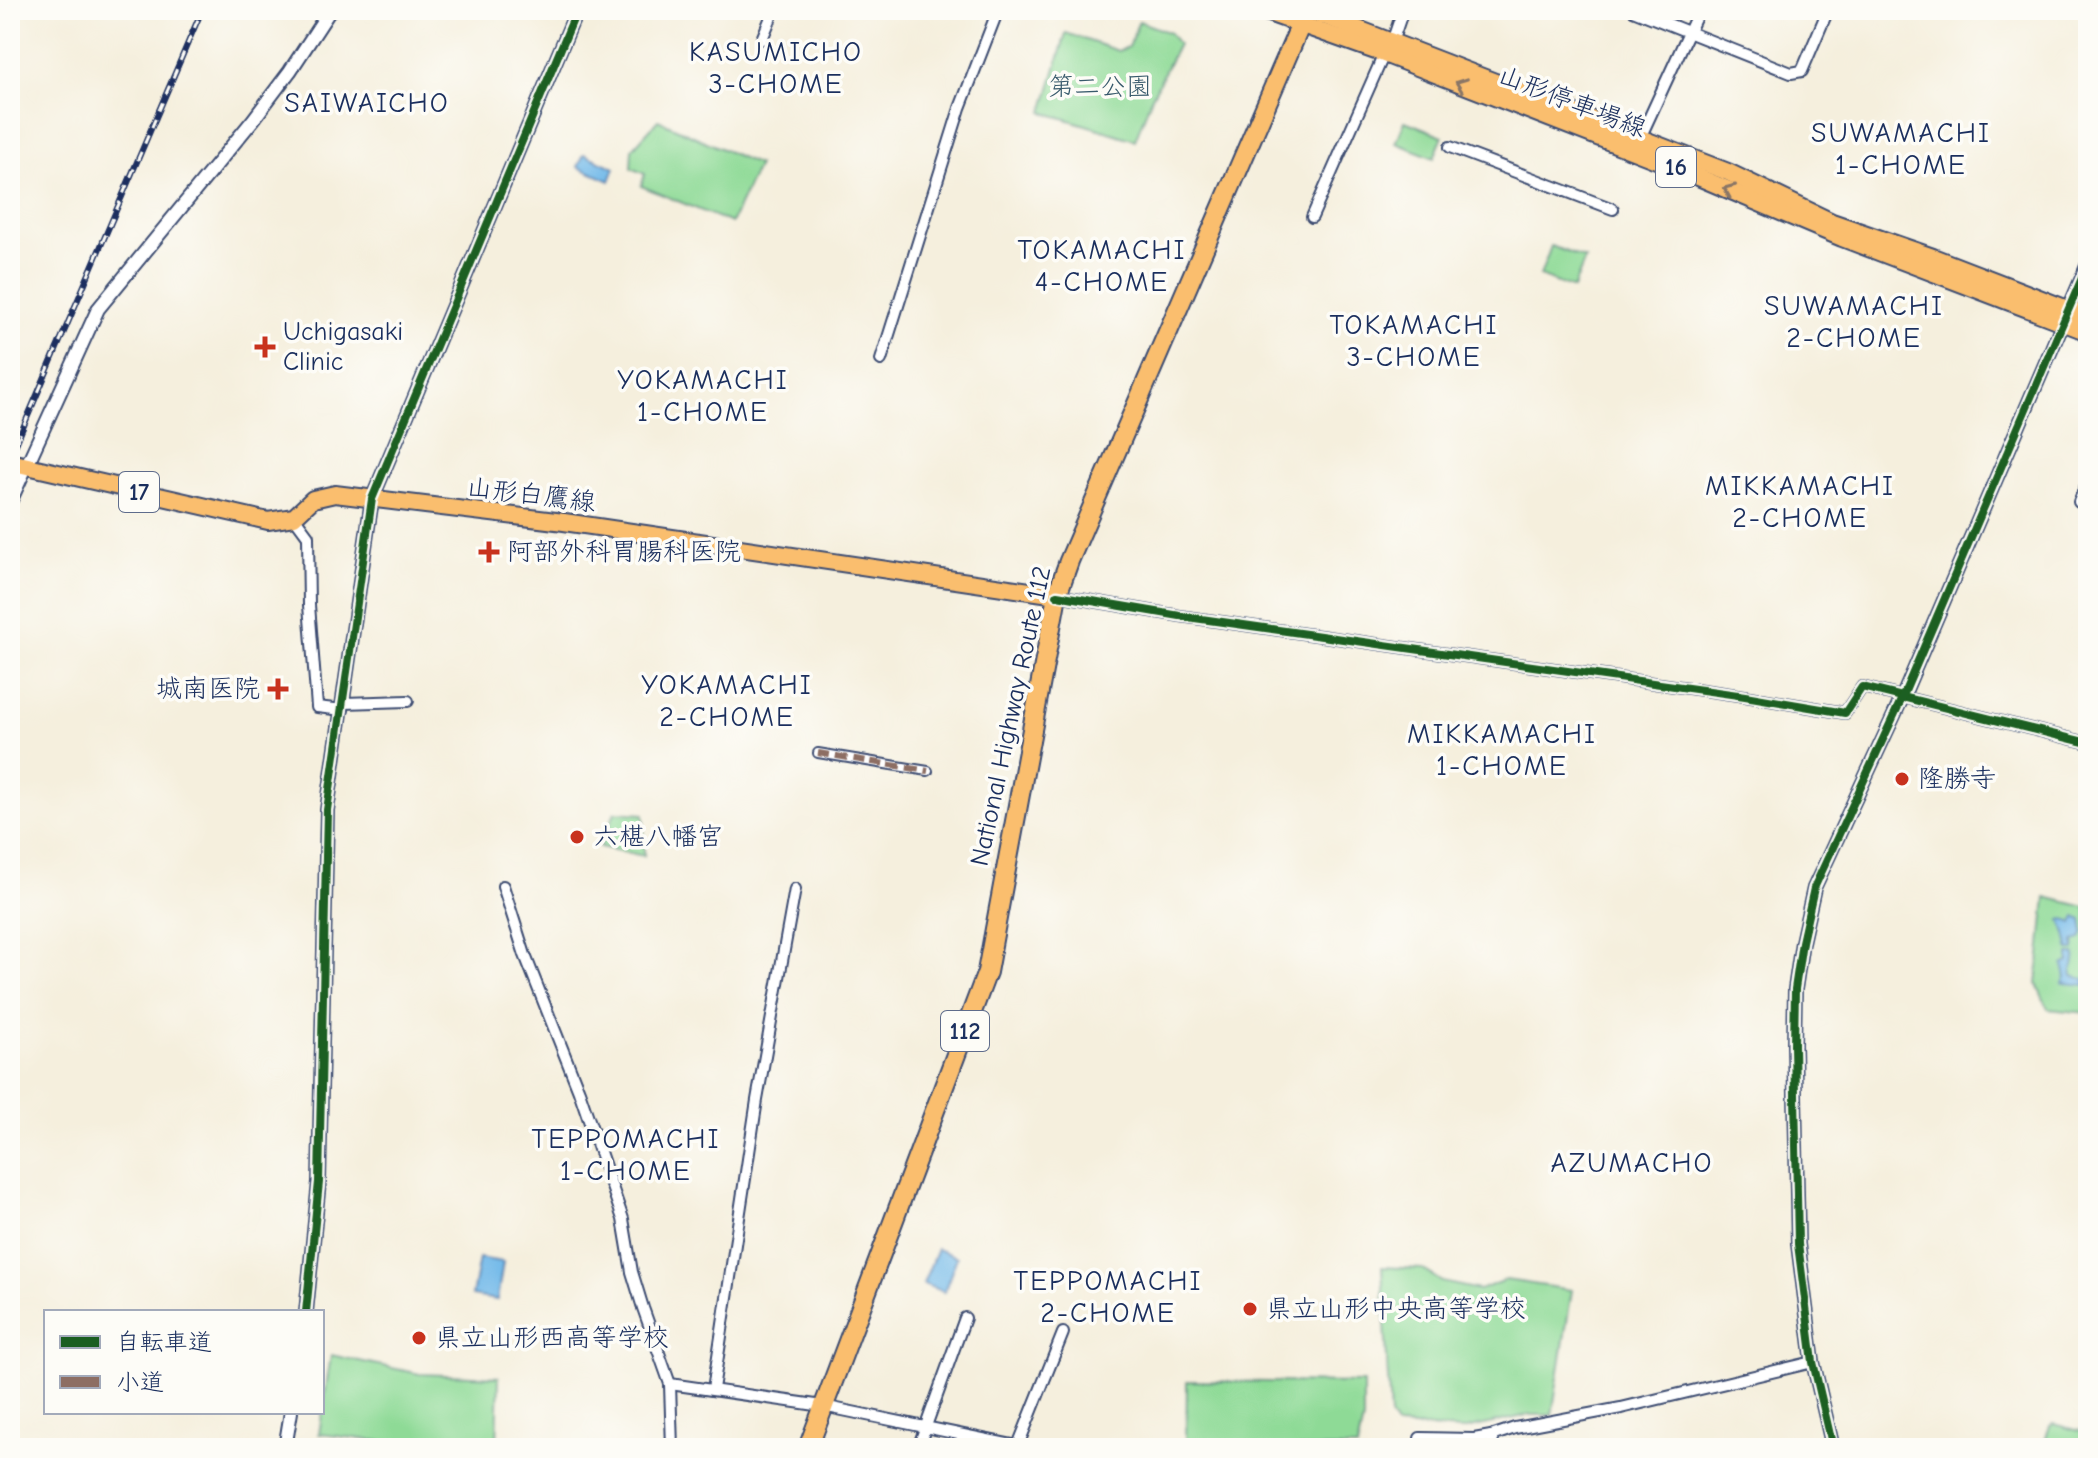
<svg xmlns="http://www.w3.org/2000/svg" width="2098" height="1458" font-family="'Comic Neue','Klee One',sans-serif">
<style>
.green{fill:#8eda96;stroke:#54847a;stroke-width:2}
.water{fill:#72b9e9;stroke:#4674a4;stroke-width:2}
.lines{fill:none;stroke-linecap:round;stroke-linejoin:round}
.pedestrian-casing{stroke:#3c4c71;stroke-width:12}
.minor-casing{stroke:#3c4c71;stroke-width:14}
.tertiary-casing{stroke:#3c4c71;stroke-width:16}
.primary-casing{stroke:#3c4c71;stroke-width:20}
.trunk-casing{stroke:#3c4c71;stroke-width:22}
.pedestrian{stroke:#fff;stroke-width:8}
.minor{stroke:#fff;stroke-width:10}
.tertiary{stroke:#fff;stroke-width:12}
.primary{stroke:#fabe6e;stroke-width:16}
.trunk{stroke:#fabe6e;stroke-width:18}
.rail-casing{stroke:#1b2f5e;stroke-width:6}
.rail{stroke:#fdfcf7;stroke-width:3;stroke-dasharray:9;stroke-linecap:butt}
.quiet{stroke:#8d6e63;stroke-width:6;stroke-dasharray:12 6;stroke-linecap:butt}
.cycleway-casing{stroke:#fdfcf7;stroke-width:13}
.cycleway{stroke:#1b5e20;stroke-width:8}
.oneway{stroke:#8a7666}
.poi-dot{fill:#c8321e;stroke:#fdfcf7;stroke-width:3}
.labels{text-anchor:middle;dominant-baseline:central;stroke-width:7;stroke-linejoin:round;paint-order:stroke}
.shield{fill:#fdfcf7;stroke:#5f6c8c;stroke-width:2}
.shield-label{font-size:24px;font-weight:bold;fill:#1b2f5e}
.park-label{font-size:26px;fill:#385a6c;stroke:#fdfcf7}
.street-label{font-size:26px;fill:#1b2f5e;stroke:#fdfcf7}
.poi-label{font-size:26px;fill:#1b2f5e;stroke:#fdfcf7;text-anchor:start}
.neighbourhood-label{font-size:28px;letter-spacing:2px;fill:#1b2f5e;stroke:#fdfcf7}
</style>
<rect width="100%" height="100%" fill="#fdfcf7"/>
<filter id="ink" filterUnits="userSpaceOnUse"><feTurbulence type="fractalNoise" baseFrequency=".0125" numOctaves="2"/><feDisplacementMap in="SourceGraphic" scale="16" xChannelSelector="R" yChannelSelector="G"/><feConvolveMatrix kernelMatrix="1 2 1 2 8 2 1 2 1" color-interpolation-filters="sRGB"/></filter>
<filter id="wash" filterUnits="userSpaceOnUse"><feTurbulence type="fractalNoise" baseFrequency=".006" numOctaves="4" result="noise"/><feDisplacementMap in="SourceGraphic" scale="32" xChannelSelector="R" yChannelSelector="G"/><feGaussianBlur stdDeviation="1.8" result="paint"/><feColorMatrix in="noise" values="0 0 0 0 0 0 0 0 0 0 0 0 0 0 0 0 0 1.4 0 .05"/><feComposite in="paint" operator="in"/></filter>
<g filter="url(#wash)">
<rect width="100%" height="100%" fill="#f5efdd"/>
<g class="green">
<polygon points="1139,21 1170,33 1178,44 1151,99 1135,140 1043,112 1066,33 1118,51 1128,47"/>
<polygon points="658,120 758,165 731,223 641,186 645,174 631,168 632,149"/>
<polygon points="1405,121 1443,136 1434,158 1396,143"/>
<polygon points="1551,246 1585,259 1573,289 1540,276"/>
<polygon points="615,812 644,814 644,856 600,847"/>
<polygon points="2046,897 2086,907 2088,917 2088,1013 2048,1009 2037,984"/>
<polygon points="1382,1267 1422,1269 1442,1282 1479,1290 1506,1280 1572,1290 1552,1415 1528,1415 1462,1430 1396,1426 1390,1416"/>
<polygon points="331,1355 420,1374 499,1377 497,1444 414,1445 319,1434"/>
<polygon points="1187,1381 1363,1383 1363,1420 1357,1448 1186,1448"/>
<polygon points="2053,1424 2088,1433 2088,1448 2042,1448 2050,1426"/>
</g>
<g class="water">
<polygon points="584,154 615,168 610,181 578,167"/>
<path d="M2076,917L2082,920L2084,932L2081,939L2074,941L2075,950H2069C2069,942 2064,926 2061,920L2065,919L2073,923Z"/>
<path d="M2069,954H2075C2077,961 2073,964 2072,970L2073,976L2085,979L2086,985L2063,983L2066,977L2063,965L2069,962Z"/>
<polygon points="937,1249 957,1257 944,1292 923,1284"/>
<polygon points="479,1258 503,1262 497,1300 472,1296"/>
</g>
</g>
<g filter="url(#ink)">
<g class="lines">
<g class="pedestrian-casing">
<polyline id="pedestrian" points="818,753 928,771"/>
</g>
<g class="minor-casing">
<g id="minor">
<polyline points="1633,10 1791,73 1802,71 1828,10"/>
<polyline points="762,39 774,10"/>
<polyline points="1392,42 1403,10"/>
<polyline points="1640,138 1699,10"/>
<polyline points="1450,147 1613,209"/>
<polyline points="1312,217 1384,54"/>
<polyline points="881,360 960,108 998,10"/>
<polyline points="2079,502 2088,481"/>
<polyline points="294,517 308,536 309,605 317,707 343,710"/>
<polyline points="1057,595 1180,616 1745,696 1845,713 1862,687 2088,743"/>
<polyline points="344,703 408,701"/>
<polyline points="503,886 525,955 579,1091 623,1219 632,1272 643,1308 670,1384 672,1448"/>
<polyline points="670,1384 823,1406 1027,1448"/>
<polyline points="713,1389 757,1100 795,889"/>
<polyline points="1491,1436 1494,1448"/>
<polyline points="1420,1438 1474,1439 1491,1436 1515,1428 1621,1408 1813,1362"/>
<polyline points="918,1448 965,1318"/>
<polyline points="1017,1448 1063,1333"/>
</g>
</g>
<g class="tertiary-casing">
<g id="tertiary">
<polyline points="10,502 98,309 253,120 290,71 330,10"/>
<polyline points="306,1312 319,1182 327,810 372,499 577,10"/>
<polyline points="285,1448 291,1412"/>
<polyline points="1833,1448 1813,1362 1798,1244 1794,1045 1795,989 1802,942 1814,888 1903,696 2088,264"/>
</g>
</g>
<g class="primary-casing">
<g id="primary">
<polyline points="1260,10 1384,54 1677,168 1842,238 2088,332"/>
<polyline points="1309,10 1728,172 1832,222 1933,257 2088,317"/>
<polyline points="10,462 268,521 294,517 313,499 335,494 564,522 1057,595"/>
</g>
</g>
<g class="trunk-casing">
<polyline id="trunk" points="808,1448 987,972 1057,595 1069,561 1307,10"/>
</g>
<use href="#pedestrian" class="pedestrian"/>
<use href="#minor" class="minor"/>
<use href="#tertiary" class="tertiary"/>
<use href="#primary" class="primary"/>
<use href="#trunk" class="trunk"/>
<g class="rail-casing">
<polyline id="rail" points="10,458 202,10"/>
</g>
<use href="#rail" class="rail"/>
<polyline class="quiet" points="818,753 928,771"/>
<g class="cycleway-casing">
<g id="cycleway">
<polyline points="1057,595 1180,616 1745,696 1845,713 1862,687 2088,743"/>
<polyline points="306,1312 319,1182 327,810 372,499 577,10"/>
<polyline points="1833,1448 1813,1362 1798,1244 1794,1045 1795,989 1802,942 1814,888 1903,696 2088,264"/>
</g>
</g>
<use href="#cycleway" class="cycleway"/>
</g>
<defs><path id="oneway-chevron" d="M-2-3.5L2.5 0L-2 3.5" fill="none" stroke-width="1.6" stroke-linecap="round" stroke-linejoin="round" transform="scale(2)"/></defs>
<g class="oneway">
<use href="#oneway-chevron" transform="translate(1461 84) rotate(-159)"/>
<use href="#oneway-chevron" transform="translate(1729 190) rotate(-157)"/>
</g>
</g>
<g class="poi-dot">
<path d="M261 335h8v8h8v8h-8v8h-8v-8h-8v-8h8z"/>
<path d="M485 540h8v8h8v8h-8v8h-8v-8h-8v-8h8z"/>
<path d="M274 677h8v8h8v8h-8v8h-8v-8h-8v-8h8z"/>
<circle cx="1902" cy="779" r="8"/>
<circle cx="577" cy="837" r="8"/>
<circle cx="1250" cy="1309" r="8"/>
<circle cx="419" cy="1338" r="8"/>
</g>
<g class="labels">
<g class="shield">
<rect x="1656" y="147" width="40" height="40" rx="6"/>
<rect x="119" y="472" width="40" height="40" rx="6"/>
<rect x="941" y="1011" width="48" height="40" rx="6"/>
</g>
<g class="shield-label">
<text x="1676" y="167">16</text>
<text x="139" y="492">17</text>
<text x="965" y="1031">112</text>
</g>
<g class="park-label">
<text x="1100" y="87">第二公園</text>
</g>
<g class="street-label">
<text transform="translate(1572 102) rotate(21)">山形停車場線</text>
<text transform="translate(531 495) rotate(7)">山形白鷹線</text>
<text transform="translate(1011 716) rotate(-78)">National Highway Route 112</text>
</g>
<g class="poi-label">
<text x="283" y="332">Uchigasaki<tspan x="283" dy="30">Clinic</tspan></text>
<text x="507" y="552">阿部外科胃腸科医院</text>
<text x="260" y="689" text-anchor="end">城南医院</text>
<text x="1918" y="779">隆勝寺</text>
<text x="593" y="837">六椹八幡宮</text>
<text x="1266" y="1309">県立山形中央高等学校</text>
<text x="435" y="1338">県立山形西高等学校</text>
</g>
<g class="neighbourhood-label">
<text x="776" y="52">KASUMICHO<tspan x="776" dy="32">3-CHOME</tspan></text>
<text x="367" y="103">SAIWAICHO</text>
<text x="1901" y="133">SUWAMACHI<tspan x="1901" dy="32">1-CHOME</tspan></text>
<text x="1102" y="250">TOKAMACHI<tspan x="1102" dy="32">4-CHOME</tspan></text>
<text x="1854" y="306">SUWAMACHI<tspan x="1854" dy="32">2-CHOME</tspan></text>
<text x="1414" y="325">TOKAMACHI<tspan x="1414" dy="32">3-CHOME</tspan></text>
<text x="703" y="380">YOKAMACHI<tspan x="703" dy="32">1-CHOME</tspan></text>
<text x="1800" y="486">MIKKAMACHI<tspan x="1800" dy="32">2-CHOME</tspan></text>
<text x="727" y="685">YOKAMACHI<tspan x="727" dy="32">2-CHOME</tspan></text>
<text x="1502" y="734">MIKKAMACHI<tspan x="1502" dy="32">1-CHOME</tspan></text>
<text x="626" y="1139">TEPPOMACHI<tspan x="626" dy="32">1-CHOME</tspan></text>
<text x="1632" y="1163">AZUMACHO</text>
<text x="1108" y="1281">TEPPOMACHI<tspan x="1108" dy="32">2-CHOME</tspan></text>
</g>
</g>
<rect width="2098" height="1458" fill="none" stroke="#fdfcf7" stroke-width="40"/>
<rect x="44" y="1310" width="280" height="104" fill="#fdfcf7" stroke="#a3aaba" stroke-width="2"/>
<rect x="60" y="1336" width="40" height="12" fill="#1b5e20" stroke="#a3aaba" stroke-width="2"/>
<text x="116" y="1350" font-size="24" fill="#1b2f5e">自転車道</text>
<rect x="60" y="1376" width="40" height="12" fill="#8d6e63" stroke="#a3aaba" stroke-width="2"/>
<text x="116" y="1390" font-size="24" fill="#1b2f5e">小道</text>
</svg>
